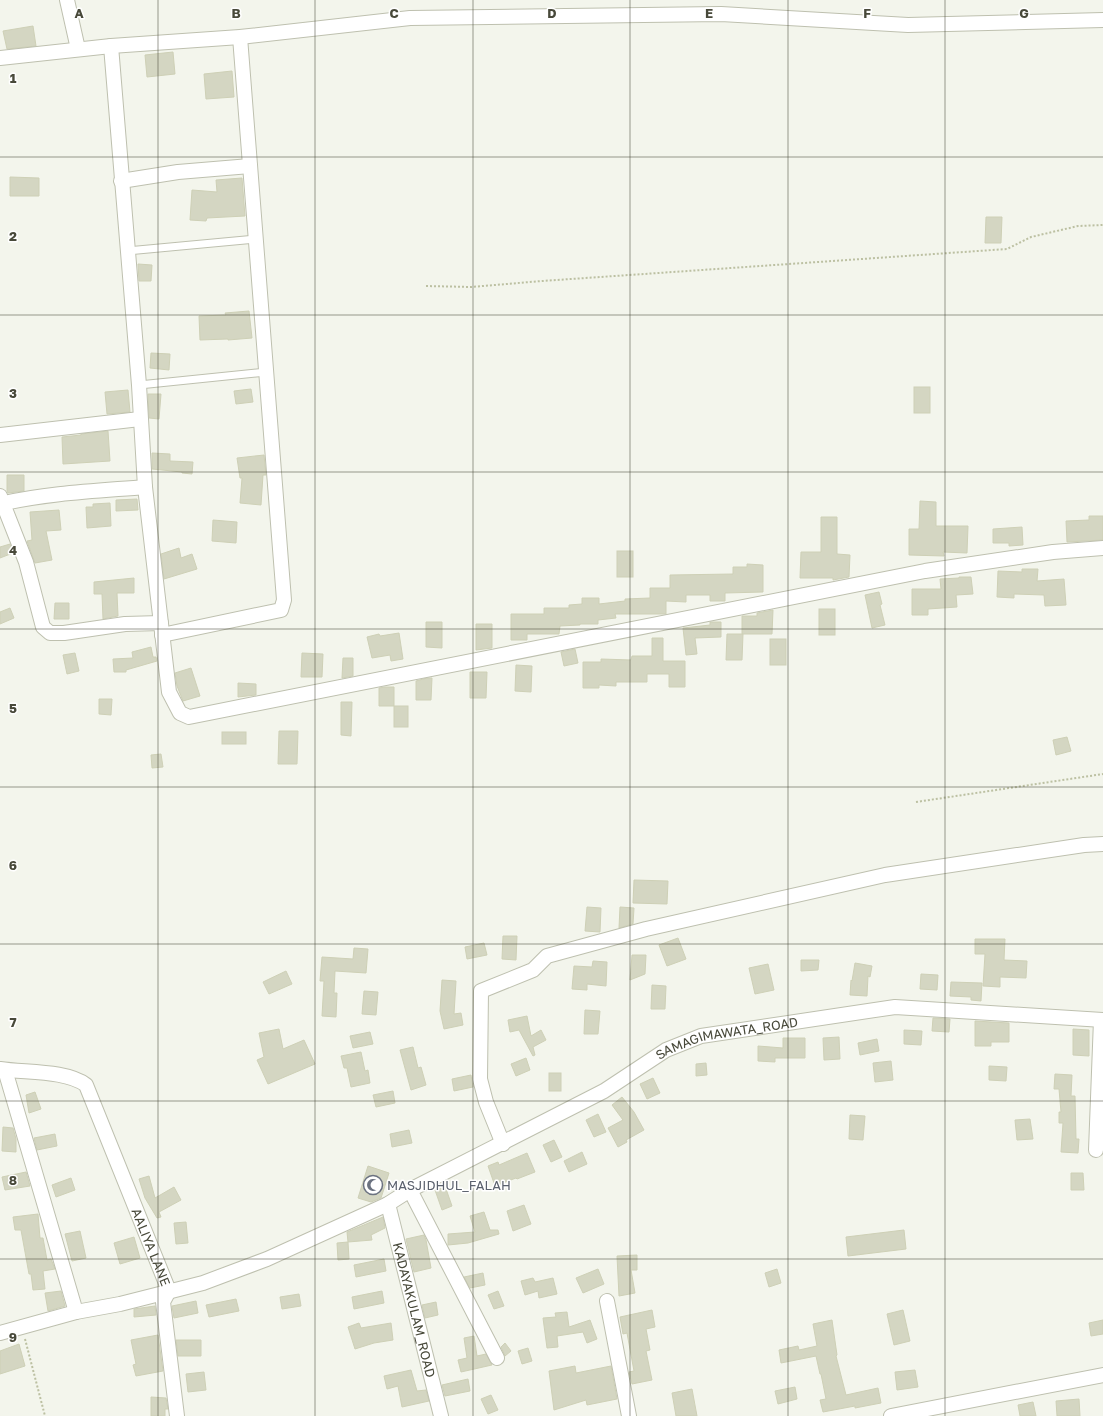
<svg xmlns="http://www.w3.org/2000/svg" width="1103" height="1416" font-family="'Golos Text',sans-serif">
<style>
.building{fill:#d4d6c2;stroke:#ced0b6}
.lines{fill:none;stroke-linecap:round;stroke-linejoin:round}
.service-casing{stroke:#bec0af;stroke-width:9}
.minor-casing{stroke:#bec0af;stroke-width:16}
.path{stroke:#bcc0a2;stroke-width:2;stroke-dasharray:2 2;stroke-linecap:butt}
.service{stroke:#fff;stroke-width:7}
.minor{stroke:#fff;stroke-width:14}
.grid{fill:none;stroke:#48493a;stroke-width:1;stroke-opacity:0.55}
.labels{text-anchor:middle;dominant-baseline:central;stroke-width:3;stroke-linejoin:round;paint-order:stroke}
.street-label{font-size:13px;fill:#48493a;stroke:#fff}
.worship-label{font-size:13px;fill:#5b616d;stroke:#fff;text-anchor:start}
.grid-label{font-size:13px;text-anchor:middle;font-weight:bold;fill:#48493a;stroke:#fff;stroke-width:3;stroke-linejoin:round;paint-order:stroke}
</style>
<rect width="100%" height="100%" fill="#f3f5ec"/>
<g class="building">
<polygon points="33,26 36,46 7,49 3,31"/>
<polygon points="173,52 175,74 147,77 145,55"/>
<polygon points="232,71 234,97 206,99 204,74"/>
<polygon points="10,177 39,178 39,196 10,196"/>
<polygon points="242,178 245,216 207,218 206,221 190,220 192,190 217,192 216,180"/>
<polygon points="986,217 1002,217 1001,243 985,243"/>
<polygon points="138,264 152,265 151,281 139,281"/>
<polygon points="249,311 252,338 228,340 228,339 200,340 199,316 226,315 225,313"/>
<polygon points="151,353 170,354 169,370 150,368"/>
<rect x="914" y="387" width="16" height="26"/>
<polygon points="251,389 253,402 236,404 234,391"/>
<polygon points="128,390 130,412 107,414 105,392"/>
<polygon points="148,394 161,394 159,419 149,418"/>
<polygon points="108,431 110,461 63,464 62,437 81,435 81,434"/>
<polygon points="152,453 170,454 170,461 193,462 192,474 182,473 182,472 152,469"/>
<polygon points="264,455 266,475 263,475 261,505 240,503 242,478 240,478 237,458"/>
<polygon points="7,475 24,475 24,491 8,493 7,491"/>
<polygon points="137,499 138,510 116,511 116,500"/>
<polygon points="920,501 936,502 936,526 968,526 967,553 943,552 944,556 909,555 909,529 919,529"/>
<polygon points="110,503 111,526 87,528 86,507 93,507 93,504"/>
<polygon points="59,510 61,530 46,531 52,560 35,563 27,541 32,540 30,512"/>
<polygon points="1089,516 1103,516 1103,540 1067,542 1066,521 1089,520"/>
<polygon points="821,517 837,517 837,554 850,555 849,577 833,580 833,578 800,578 801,552 821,552"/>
<polygon points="213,520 237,522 236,543 212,541"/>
<polygon points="1022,527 1023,545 1009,546 1009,543 993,543 993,529"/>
<polygon points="10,544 13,553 0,558 0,547"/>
<polygon points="179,548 181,558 192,554 197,569 164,579 161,554"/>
<rect x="617" y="551" width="16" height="26"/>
<polygon points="747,564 763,565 763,592 725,593 725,601 710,601 710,595 686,595 686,602 666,601 666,614 615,614 616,618 598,620 598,624 580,624 580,625 560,626 559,634 527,634 527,640 511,640 511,614 544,614 544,608 569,608 569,605 582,604 582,598 599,598 599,604 625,601 625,599 650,598 650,588 670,588 670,575 733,574 733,567 747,567"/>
<polygon points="1022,569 1038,569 1037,581 1064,579 1066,605 1045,606 1044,595 1014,594 1014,598 997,597 998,571 1022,572"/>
<polygon points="959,577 971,577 973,594 956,595 957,607 928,609 928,615 912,615 912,589 941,589 940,579 959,578"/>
<polygon points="134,578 134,593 117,593 118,616 103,619 102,594 94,594 94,582"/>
<polygon points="879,592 882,604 880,605 885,625 872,628 865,595"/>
<polygon points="55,603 69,603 69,619 54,619"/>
<polygon points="10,608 14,618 0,624 0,612"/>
<rect x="819" y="609" width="16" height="26"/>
<polygon points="773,610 772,634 742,634 742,616 757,616 757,613"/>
<polygon points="426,622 442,622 442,648 426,647"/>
<polygon points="710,622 721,622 721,637 695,638 697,654 686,655 683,628 710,625"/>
<polygon points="476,624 492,624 492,648 476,650"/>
<polygon points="399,633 403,659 391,661 390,655 372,658 367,637 379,634 380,636"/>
<polygon points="727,634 743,634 742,660 726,660"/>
<polygon points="652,638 663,638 663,661 685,661 685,687 669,687 669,674 647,674 647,682 616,682 616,686 599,685 599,688 583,688 583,662 601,662 601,659 631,660 632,656 652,656"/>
<rect x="770" y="639" width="16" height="26"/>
<polygon points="151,647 153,657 156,657 157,661 126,670 126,672 114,672 113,659 133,658 132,652"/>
<polygon points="575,649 578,663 564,666 561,652"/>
<polygon points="75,653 79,671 67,674 63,655"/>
<polygon points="302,653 323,654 322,677 301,677"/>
<polygon points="343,658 353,658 353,676 342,678"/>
<polygon points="516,665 532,666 531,692 515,691"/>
<polygon points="191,668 200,696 183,701 177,686 175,673"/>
<polygon points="470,672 487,672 486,698 470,698"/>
<polygon points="427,678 432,678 431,700 416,700 416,681"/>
<polygon points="238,683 256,684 256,695 238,697"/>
<polygon points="385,687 394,687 394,706 379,706 379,688"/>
<polygon points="99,699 112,699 111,715 99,714"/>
<polygon points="341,702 352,702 351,736 341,735"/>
<rect x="394" y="706" width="14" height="21"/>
<polygon points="279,731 298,731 297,764 278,764"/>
<rect x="222" y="732" width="24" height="12"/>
<polygon points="1067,737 1071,751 1056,755 1053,740"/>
<polygon points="161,754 163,767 152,768 151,755"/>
<polygon points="634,880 668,881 667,904 633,903"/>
<polygon points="587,907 601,908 600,932 585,931"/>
<polygon points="620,907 634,908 633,924 619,928"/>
<polygon points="503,936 517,936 516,960 502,959"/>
<polygon points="678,938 686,959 667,966 659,945"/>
<polygon points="975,939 1005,939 1004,960 1027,961 1026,978 1000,977 1000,987 983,986 985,954 975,954"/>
<polygon points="484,943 487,955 467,959 465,947"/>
<polygon points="354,948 368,949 366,973 335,971 334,993 337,993 336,1017 322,1016 324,981 320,981 322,957 353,959"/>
<polygon points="632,955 646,955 645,974 630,980"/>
<polygon points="801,960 819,960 818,970 801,971"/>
<polygon points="593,961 607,962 606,986 587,984 587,990 572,989 574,966 592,967"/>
<polygon points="855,963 872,966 870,977 868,976 867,996 850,995 851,980 852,981"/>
<polygon points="768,964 774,990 755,994 749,968"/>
<polygon points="286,971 292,984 269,994 263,982"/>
<polygon points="921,974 938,975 937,990 920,989"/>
<polygon points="442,980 456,981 454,1014 461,1013 463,1025 444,1029 440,1011"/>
<polygon points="951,982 982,983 981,1001 971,1000 971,997 950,996"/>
<polygon points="652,985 666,986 665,1009 651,1009"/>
<polygon points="364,991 378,992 376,1015 362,1014"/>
<polygon points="585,1010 600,1011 598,1034 584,1034"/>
<polygon points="527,1016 531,1036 541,1030 546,1040 533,1047 535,1055 533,1056 519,1030 510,1032 508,1020"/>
<polygon points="933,1018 950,1019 949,1032 932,1031"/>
<polygon points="975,1021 1009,1023 1009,1042 991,1042 991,1046 975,1046"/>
<polygon points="279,1029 283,1049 304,1040 315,1064 268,1084 257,1060 264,1057 259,1033"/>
<polygon points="1073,1029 1089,1030 1089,1056 1073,1055"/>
<polygon points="904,1030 922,1031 921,1045 904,1044"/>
<polygon points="370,1032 373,1044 353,1048 350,1036"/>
<polygon points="839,1037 840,1059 824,1060 823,1038"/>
<polygon points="783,1038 805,1038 805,1058 775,1058 775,1062 758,1061 758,1046 783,1048"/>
<polygon points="877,1039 879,1051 860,1055 858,1043"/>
<polygon points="413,1047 418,1068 421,1067 426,1085 411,1090 400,1050"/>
<polygon points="361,1052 365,1071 368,1070 370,1083 351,1087 347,1068 344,1068 341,1056"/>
<polygon points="526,1058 530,1070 516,1076 511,1064"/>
<polygon points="891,1061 893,1080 875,1082 873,1063"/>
<polygon points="706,1063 707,1075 696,1076 696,1064"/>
<polygon points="989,1066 1007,1067 1006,1081 989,1080"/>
<rect x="549" y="1073" width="12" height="18"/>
<polygon points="1055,1074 1072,1075 1071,1096 1075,1096 1076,1139 1079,1139 1078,1153 1061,1152 1063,1123 1059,1123 1059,1112 1061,1112 1059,1089 1054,1089"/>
<polygon points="471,1075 473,1087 454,1091 452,1079"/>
<polygon points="653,1078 660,1093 647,1099 640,1084"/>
<polygon points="393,1091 395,1103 376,1107 373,1095"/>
<polygon points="35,1092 41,1109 29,1113 26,1095"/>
<polygon points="622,1097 634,1112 644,1130 626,1140 627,1142 618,1147 608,1128 623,1120 612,1105"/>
<polygon points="598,1114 606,1132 594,1137 586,1120"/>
<polygon points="850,1115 865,1116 863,1140 849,1139"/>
<polygon points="1030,1119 1033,1139 1017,1140 1015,1120"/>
<polygon points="3,1127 13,1128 16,1139 16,1152 2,1151"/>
<polygon points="409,1130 412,1143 392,1147 390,1134"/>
<polygon points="55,1134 57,1146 37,1150 34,1138"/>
<polygon points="554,1140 562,1157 551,1162 543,1145"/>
<polygon points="582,1152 587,1164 569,1172 564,1161"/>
<polygon points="527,1153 535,1172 517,1179 516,1178 495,1186 488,1166 498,1162 499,1165"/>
<polygon points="368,1166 389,1173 381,1198 371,1202 358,1198"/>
<polygon points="26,1172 30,1186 5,1190 2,1177"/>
<polygon points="1071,1173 1083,1173 1084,1190 1071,1190"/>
<polygon points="149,1176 155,1198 174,1187 181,1200 159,1212 161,1217 157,1218 145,1198 139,1179"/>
<polygon points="71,1178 75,1190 56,1197 52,1185"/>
<polygon points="445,1186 452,1206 442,1210 435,1190"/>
<polygon points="524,1205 531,1224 513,1231 507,1211"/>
<polygon points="484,1212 490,1230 498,1230 499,1234 468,1243 448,1245 448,1234 475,1232 470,1216"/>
<polygon points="38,1214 40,1238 43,1238 47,1260 51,1259 55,1269 43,1271 45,1289 33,1290 31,1274 29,1274 21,1230 15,1230 13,1217"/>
<polygon points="383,1217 385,1228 371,1235 372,1240 348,1242 347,1232"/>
<polygon points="186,1222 188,1243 176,1244 174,1223"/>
<polygon points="904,1230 906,1249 848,1256 846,1237"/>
<polygon points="80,1231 86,1258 72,1261 65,1234"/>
<polygon points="424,1235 426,1240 431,1268 414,1272 406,1239"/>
<polygon points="134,1237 140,1258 120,1264 114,1243"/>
<polygon points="348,1242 349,1259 338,1260 337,1243"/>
<polygon points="637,1255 637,1270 631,1270 635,1293 619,1296 617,1256"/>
<polygon points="384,1259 386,1271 356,1277 354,1265"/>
<polygon points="598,1269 604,1284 583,1293 576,1278"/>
<polygon points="777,1269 781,1283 769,1287 765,1273"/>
<polygon points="483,1273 485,1285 470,1288 464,1277"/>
<polygon points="533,1278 535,1282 553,1278 557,1294 539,1298 538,1291 525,1295 521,1281"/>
<polygon points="61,1291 65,1306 48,1311 45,1293"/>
<polygon points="382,1291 384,1303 354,1309 352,1297"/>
<polygon points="498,1291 504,1306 494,1309 488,1295"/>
<polygon points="299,1294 301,1306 282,1309 280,1297"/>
<polygon points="236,1299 239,1311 209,1317 206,1305"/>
<polygon points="196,1301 198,1313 174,1318 172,1306"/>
<polygon points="436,1302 438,1315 425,1318 422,1305"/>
<polygon points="155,1306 156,1315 134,1317 134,1309"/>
<polygon points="652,1310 655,1327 646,1329 650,1350 646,1351 652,1380 632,1384 629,1372 634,1371 627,1333 623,1334 620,1317"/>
<polygon points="903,1310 910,1341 894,1345 887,1314"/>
<polygon points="567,1312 569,1327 590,1320 597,1339 587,1343 583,1332 557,1336 558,1347 547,1348 543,1318 556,1317 555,1313"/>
<polygon points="832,1320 837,1355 836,1356 846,1395 878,1388 881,1403 855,1408 855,1406 823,1412 820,1400 826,1399 821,1374 820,1374 816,1356 781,1363 779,1350 798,1346 799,1350 817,1346 813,1324"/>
<polygon points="1103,1320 1103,1334 1091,1336 1089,1323"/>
<polygon points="359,1323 361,1328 391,1323 393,1340 374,1343 355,1349 348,1327"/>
<polygon points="158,1335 163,1371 136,1376 133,1365 136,1364 131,1340"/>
<polygon points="474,1336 477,1356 486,1354 492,1365 461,1372 458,1360 467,1358 464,1338"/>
<polygon points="176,1340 201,1340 201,1356 178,1356"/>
<polygon points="505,1343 511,1351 505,1356 501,1347"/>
<polygon points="19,1344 25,1366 0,1374 0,1351"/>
<polygon points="528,1348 532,1361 522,1364 518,1351"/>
<polygon points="575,1366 576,1373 611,1366 617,1399 587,1405 586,1400 554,1410 549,1371"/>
<polygon points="411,1370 417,1391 426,1390 429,1401 402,1407 398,1386 387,1389 384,1376"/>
<polygon points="915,1370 918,1387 897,1390 895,1372"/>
<polygon points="204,1372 206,1390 188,1392 186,1374"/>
<polygon points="468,1379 470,1391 445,1396 442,1385"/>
<polygon points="795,1387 797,1399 778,1404 775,1391"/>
<polygon points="692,1389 697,1416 676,1416 672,1393"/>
<polygon points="491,1395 498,1410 488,1414 481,1399"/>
<polygon points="151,1397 166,1398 168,1409 165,1409 165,1416 151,1416"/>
<polygon points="1079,1399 1080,1416 1057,1416 1056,1401"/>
<polygon points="1033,1402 1036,1416 1020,1416 1018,1405"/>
</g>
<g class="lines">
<g class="service-casing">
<g id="service">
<polyline points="127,251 256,239"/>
<polyline points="139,385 266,372"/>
</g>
</g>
<g class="minor-casing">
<g id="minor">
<polyline points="67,0 78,49"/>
<polyline points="111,46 139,385 145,487 169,692 180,713 189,717 925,571 1053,552 1103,548"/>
<polyline points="0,58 111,46 240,37 410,18 721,14 908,25 1103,20"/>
<polyline points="121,181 178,172 250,166"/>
<polyline points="0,435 140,419"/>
<polyline points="0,496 26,562 43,627 50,633 64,633 125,624 161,623"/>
<path d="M0,504C48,493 97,491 145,487"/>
<polyline points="162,635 281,610 284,600 240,37"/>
<path id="s1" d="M0,1069C25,1073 66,1070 86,1085L169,1291L163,1302L177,1416"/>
<polyline points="5,1070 76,1312"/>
<polyline points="503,1144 486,1102 480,1079 481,991 533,970 547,956 646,929 885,875 1084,845 1103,844"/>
<polyline points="1096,1150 1101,1020"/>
<polyline points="410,1190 497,1358"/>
<path id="s2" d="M388,1204L441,1416"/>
<polyline points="607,1301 629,1416"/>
<path id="s3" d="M0,1333L76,1312L120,1304L203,1283L267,1259L388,1204L410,1190L604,1091L666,1050L701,1036L895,1007L1103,1020"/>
<polyline points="891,1416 1103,1375"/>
</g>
</g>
<g class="path">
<polyline points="426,286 471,287 542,281 1007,249 1031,237 1078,226 1103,225"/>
<polyline points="916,802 1103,774"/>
<polyline points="25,1339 45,1416"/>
</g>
<use href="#service" class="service"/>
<use href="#minor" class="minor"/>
</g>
<path class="grid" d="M158,0V1416M315,0V1416M473,0V1416M630,0V1416M788,0V1416M945,0V1416M0,157H1103M0,315H1103M0,472H1103M0,629H1103M0,787H1103M0,944H1103M0,1101H1103M0,1259H1103"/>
<defs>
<g id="mosque-ring" transform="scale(1)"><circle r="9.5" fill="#fff" stroke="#6b7280" stroke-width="1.5"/><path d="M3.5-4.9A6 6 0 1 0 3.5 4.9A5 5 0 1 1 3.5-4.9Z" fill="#6b7280"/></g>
</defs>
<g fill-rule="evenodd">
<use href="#mosque-ring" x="373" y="1185"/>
</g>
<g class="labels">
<g class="street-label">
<text stroke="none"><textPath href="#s3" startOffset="791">SAMAGIMAWATA_ROAD</textPath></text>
<text stroke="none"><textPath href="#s1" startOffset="263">AALIYA LANE</textPath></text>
<text stroke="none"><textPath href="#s2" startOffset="109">KADAYAKULAM_ROAD</textPath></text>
</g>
<g class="worship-label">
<text x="387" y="1185">MASJIDHUL_FALAH</text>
</g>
</g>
<g class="grid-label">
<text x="79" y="18">A</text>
<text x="236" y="18">B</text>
<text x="394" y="18">C</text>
<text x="552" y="18">D</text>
<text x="709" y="18">E</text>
<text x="867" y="18">F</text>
<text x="1024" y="18">G</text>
<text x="13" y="83">1</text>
<text x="13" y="241">2</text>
<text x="13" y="398">3</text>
<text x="13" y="555">4</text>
<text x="13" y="713">5</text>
<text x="13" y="870">6</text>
<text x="13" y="1027">7</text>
<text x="13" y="1185">8</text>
<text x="13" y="1342">9</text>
</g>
</svg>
